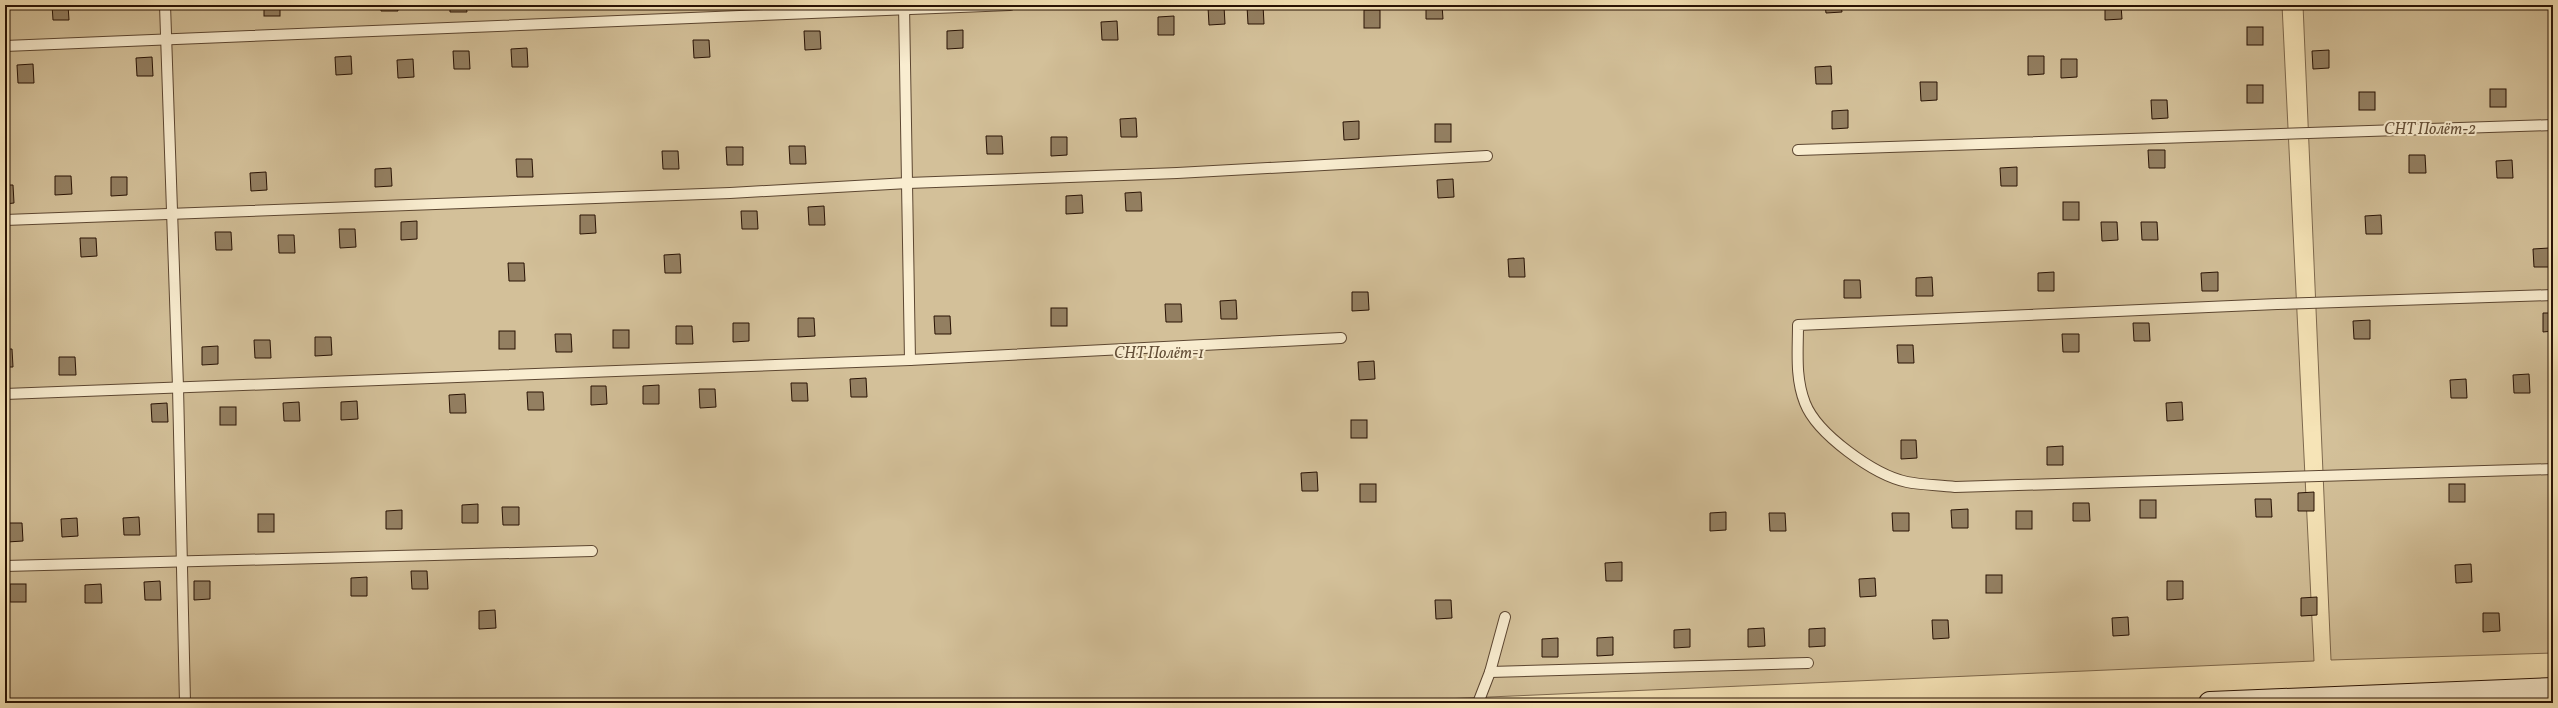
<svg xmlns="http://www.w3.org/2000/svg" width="2558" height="708" font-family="Vollkorn,serif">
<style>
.green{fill:#d3c099;stroke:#7e694e}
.building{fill:#937f61;stroke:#281204}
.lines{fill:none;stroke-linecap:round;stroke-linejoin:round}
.lane-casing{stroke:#5c4631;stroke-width:12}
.secondary-casing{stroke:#281204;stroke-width:24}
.lane{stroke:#f9edd0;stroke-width:10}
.secondary{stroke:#f9edd0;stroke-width:22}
.labels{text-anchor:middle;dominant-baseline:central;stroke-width:4;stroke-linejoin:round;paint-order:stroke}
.park-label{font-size:16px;font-style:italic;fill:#644f38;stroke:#f9edd0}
</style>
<rect width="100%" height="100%" fill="#f6e4b7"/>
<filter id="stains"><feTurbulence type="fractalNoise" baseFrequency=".005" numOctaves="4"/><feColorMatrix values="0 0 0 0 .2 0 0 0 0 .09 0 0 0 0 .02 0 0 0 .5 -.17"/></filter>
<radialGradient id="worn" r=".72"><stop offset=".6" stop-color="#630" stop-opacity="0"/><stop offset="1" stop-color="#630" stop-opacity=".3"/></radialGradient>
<g class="green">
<polygon points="5,5 2282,5 2314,661 1352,703 5,703"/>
<polygon points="2303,5 2553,5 2553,653 2331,660"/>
</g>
<g class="building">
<polygon points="52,5 68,5 69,20 53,20"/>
<rect x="264" y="5" width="16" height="11"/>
<polygon points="381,5 397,5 398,11 381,11"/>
<polygon points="450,5 466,5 467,12 450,12"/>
<polygon points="1263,5 1264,24 1248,24 1247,6"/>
<polygon points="1426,5 1442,5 1443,19 1426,19"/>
<polygon points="1825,5 1841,5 1842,12 1826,13"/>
<polygon points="2105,5 2121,5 2122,19 2105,20"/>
<polygon points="1224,6 1225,24 1209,25 1208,7"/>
<polygon points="5,7 7,7 8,25 5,25"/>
<rect x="1364" y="10" width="16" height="18"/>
<polygon points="1174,16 1174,35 1158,35 1158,17"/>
<polygon points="1117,21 1118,40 1102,40 1101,22"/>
<rect x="2247" y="27" width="16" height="18"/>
<polygon points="963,30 963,48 947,49 947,31"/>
<polygon points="804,31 820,31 821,49 805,50"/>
<polygon points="693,40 709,40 710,57 694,58"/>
<polygon points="527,48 528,67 512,67 511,49"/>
<polygon points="2329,50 2329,68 2313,69 2312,51"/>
<polygon points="453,51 469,51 470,69 454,69"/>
<polygon points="351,56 352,74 336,75 335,57"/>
<polygon points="2028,56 2044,56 2044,74 2028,75"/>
<polygon points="152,57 153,76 137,76 136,58"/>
<polygon points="413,59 414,77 398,78 397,60"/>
<polygon points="2061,59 2077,59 2077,77 2061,78"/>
<polygon points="33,64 34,83 18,83 17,65"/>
<polygon points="1831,66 1832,84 1816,84 1815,67"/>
<polygon points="1920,82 1937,82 1937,100 1921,101"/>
<rect x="2247" y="85" width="16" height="18"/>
<rect x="2490" y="89" width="16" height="18"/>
<rect x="2359" y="92" width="16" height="18"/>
<polygon points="2151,100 2167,100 2168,118 2152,119"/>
<polygon points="1848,110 1848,128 1832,129 1832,111"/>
<polygon points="1136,118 1137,137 1121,137 1120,119"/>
<polygon points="1359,121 1359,139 1344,140 1343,122"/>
<rect x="1435" y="124" width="16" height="18"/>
<polygon points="986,136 1002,136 1003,154 987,154"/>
<polygon points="1051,137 1067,137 1067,155 1051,156"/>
<polygon points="789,146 805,146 806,164 790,164"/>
<polygon points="726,147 743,147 743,165 727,165"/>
<polygon points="2148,150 2165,150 2165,168 2149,168"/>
<polygon points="662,151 678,151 679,169 663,169"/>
<polygon points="2409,155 2425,155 2426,173 2409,173"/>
<polygon points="516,159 532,159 533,177 517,177"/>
<polygon points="2512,160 2513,178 2497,178 2496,161"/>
<polygon points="2017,167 2017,186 2001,186 2000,168"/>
<polygon points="391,168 392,186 375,187 375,169"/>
<polygon points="266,172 267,190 251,191 250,173"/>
<polygon points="55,176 71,176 72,194 55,195"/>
<polygon points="111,177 127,177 127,195 111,196"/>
<polygon points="1453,179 1454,197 1438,198 1437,180"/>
<polygon points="5,185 13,185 14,203 5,204"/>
<polygon points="1141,192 1142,211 1126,211 1125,193"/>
<polygon points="1082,195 1083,213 1066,214 1066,196"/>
<rect x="2063" y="202" width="16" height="18"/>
<polygon points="824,206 825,225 809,225 808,207"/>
<polygon points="741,211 757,211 758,229 742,229"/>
<polygon points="580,215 595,215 596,233 580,234"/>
<polygon points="2381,215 2382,234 2366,234 2365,216"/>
<polygon points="417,221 417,239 401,240 401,222"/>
<polygon points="2101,222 2117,222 2118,240 2102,241"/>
<polygon points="2141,222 2157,222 2158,240 2142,240"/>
<polygon points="339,229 355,229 356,247 340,248"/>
<polygon points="215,232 231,232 232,250 216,250"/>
<polygon points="278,235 294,235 295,253 279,253"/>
<polygon points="80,238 96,238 97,256 81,257"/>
<polygon points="2549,248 2550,267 2534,267 2533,249"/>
<polygon points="680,254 681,273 665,273 664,255"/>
<polygon points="1524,258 1525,277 1509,277 1508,259"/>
<polygon points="508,263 524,263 525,281 509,281"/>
<polygon points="2054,272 2054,291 2038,291 2038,273"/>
<polygon points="2218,272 2218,291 2202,291 2201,273"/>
<polygon points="1932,277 1933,296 1916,296 1916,278"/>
<polygon points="1844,280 1860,280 1861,298 1844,298"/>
<polygon points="1352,292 1368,292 1369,310 1352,311"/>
<polygon points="1236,300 1237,319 1221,319 1220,301"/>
<polygon points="1165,304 1181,304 1182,322 1166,322"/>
<rect x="1051" y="308" width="16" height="18"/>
<polygon points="2543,313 2553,313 2553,331 2543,332"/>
<polygon points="934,316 950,316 951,334 935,334"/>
<polygon points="798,318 814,318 815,336 798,337"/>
<polygon points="2370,320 2370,339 2354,339 2353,321"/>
<polygon points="733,323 749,323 749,341 733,342"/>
<polygon points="2133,323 2149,323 2150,341 2134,341"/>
<polygon points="676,326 692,326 693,344 676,344"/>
<rect x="613" y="330" width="16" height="18"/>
<rect x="499" y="331" width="16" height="18"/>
<polygon points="555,334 571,334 572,352 556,352"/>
<polygon points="2062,334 2079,334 2079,352 2063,352"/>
<polygon points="315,337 331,337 332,355 315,356"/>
<polygon points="254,340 270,340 271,358 255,358"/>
<polygon points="1897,345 1913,345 1914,363 1898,363"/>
<polygon points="218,346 218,364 202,365 202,347"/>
<polygon points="5,349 12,349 13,367 5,367"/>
<polygon points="59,357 75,357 76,375 59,375"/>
<polygon points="1374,361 1375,379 1359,380 1358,362"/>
<polygon points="2529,374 2530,393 2514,393 2513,375"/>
<polygon points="866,378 867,397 851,397 850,379"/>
<polygon points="2466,379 2467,398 2451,398 2450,380"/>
<polygon points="791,383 807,383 808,401 792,401"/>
<polygon points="659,385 659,404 643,404 643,386"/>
<polygon points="591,386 606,386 607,404 591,405"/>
<polygon points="699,389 715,389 716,407 700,408"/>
<polygon points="527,392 543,392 544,410 528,410"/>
<polygon points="465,394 466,413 450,413 449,395"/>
<polygon points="357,401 358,419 341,420 341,402"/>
<polygon points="299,402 300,421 284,421 283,403"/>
<polygon points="2182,402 2183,420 2167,421 2166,403"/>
<polygon points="167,403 168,422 152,422 151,404"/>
<rect x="220" y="407" width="16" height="18"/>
<rect x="1351" y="420" width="16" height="18"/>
<polygon points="1901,440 1916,440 1917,458 1901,459"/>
<polygon points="2063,446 2063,465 2047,465 2047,447"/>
<polygon points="1317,472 1318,491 1302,491 1301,473"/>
<rect x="1360" y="484" width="16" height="18"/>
<rect x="2449" y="484" width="16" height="18"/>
<polygon points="2314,492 2314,511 2298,511 2298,493"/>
<polygon points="2255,499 2271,499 2272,517 2256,517"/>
<rect x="2140" y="500" width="16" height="18"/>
<polygon points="2073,503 2089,503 2090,521 2073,521"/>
<polygon points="478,504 478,523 462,523 462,505"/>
<polygon points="502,507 519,507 519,525 503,525"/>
<polygon points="1968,509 1968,528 1952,528 1951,510"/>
<polygon points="402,510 402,529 386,529 386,511"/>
<rect x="2016" y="511" width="16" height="18"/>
<polygon points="1726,512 1726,530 1710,531 1710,513"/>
<polygon points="1769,513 1785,513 1786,531 1770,531"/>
<polygon points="1892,513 1909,513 1909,531 1893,531"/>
<rect x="258" y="514" width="16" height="18"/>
<polygon points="139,517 140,535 124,535 123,518"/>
<polygon points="77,518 78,536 62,537 61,519"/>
<polygon points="6,523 22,523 23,541 7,542"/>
<polygon points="1622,562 1622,581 1606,581 1605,563"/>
<polygon points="2471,564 2472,582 2456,583 2455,565"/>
<polygon points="411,571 427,571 428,589 412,589"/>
<rect x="1986" y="575" width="16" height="18"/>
<polygon points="367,577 367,596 351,596 351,578"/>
<polygon points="1875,578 1876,596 1860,597 1859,579"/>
<polygon points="160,581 161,600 145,600 144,582"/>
<polygon points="194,581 210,581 210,599 194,600"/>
<polygon points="2167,581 2183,581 2183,599 2167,600"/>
<rect x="10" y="584" width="16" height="18"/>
<polygon points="101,584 102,603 85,603 85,585"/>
<polygon points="2317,597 2317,615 2301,616 2301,598"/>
<polygon points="1435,600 1451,600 1452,618 1436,619"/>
<polygon points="495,610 496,628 479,629 479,611"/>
<polygon points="2483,613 2499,613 2500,631 2483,632"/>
<polygon points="2128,617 2129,635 2113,636 2112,618"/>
<polygon points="1932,620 1948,620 1949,638 1933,639"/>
<polygon points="1764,628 1765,646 1748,647 1748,629"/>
<polygon points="1825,628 1825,646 1809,647 1809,629"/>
<polygon points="1690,629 1690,647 1674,648 1674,630"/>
<polygon points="1613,637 1613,655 1597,656 1597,638"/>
<polygon points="1558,638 1558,657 1542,657 1542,639"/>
<polygon points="283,700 283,703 267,703 267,701"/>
<rect x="149" y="701" width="16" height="2"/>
</g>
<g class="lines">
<g class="lane-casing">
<g id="lane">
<polyline points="165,5 178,387 185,703"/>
<polyline points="904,5 910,360"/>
<polyline points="5,46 1010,5"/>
<polyline points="1798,150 2553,125"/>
<polyline points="5,220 730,193 908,183 1177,173 1487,156"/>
<path d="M2553,295L2277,304L1798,325C1798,351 1795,378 1805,403C1817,434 1874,475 1907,482C1922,485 1939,485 1955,487L2553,469"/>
<polyline points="5,394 910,360 1341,338"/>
<polyline points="5,566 592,551"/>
<polyline points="1490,672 1808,663"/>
<polyline points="1478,703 1490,672 1505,617"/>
</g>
</g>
<g class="secondary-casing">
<polyline id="secondary" points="2210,703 2553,689"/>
</g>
<use href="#lane" class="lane"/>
<use href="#secondary" class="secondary"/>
</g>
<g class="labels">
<g class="park-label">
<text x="2430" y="130">СНТ Полёт-2</text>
<text x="1159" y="354">СНТ Полёт-1</text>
</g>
</g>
<rect width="2558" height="708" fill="none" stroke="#f6e4b7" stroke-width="20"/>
<rect x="6" y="6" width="2546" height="696" fill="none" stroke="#281204" stroke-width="2"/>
<rect x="10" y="10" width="2538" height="688" fill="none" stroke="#281204"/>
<rect width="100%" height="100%" filter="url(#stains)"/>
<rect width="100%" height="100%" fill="url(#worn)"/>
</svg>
